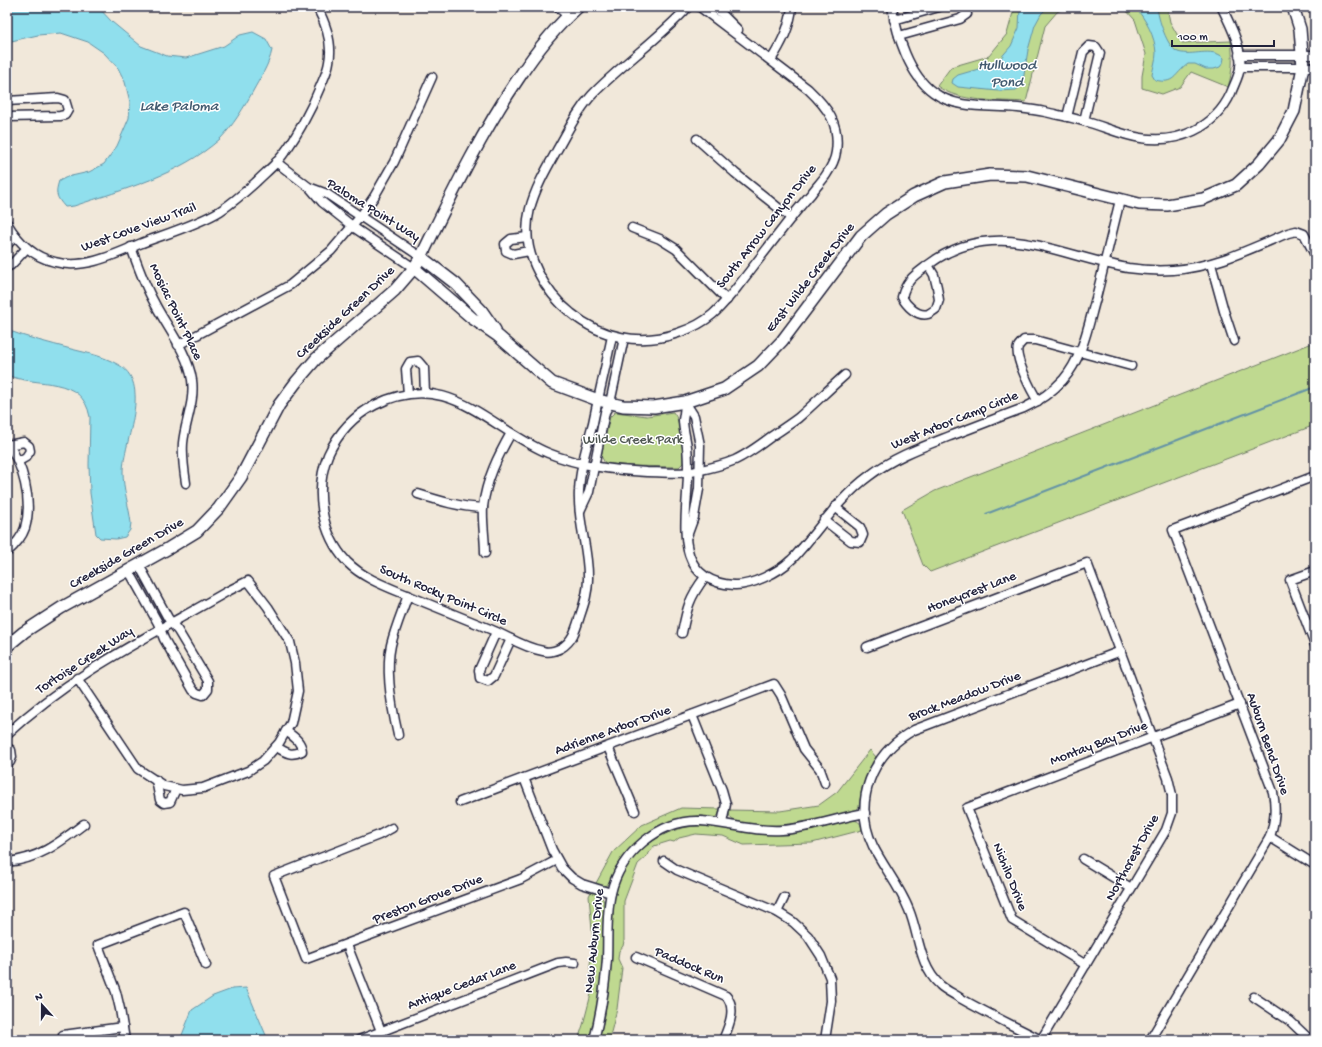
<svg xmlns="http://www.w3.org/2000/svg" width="1322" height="1047" font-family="'Gochi Hand',sans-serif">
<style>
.green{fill:#bfd990;stroke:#707e66}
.water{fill:#90dfed;stroke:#6493a6}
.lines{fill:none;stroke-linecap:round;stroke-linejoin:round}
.stream{stroke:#6493a6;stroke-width:2}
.street-casing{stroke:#22223b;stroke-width:11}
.secondary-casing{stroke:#22223b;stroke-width:14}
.street{stroke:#fff;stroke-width:8}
.secondary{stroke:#fff;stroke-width:11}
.labels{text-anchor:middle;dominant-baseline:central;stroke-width:3;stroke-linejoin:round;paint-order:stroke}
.street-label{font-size:14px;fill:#22223b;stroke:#fff}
.park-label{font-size:14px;fill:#515954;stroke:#fff}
.water-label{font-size:15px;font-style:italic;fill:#435b70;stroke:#fff}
</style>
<rect width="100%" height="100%" fill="#f1e8da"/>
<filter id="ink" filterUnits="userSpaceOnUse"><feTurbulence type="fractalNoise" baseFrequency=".025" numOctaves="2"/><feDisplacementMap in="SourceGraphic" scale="8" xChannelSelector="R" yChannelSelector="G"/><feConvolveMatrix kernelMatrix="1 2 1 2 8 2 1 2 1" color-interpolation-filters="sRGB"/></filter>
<g filter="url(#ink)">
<g class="green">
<path d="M1013,7H1066L1057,12L1045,26L1026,102C998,100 960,103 937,86L951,67L989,56L1007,34L1014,9Z"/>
<path d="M1119,7H1167L1170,22L1182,43L1231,41C1233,58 1233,70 1228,87L1191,72L1180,87L1162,94L1142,88V76L1146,54L1135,20L1124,8Z"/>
<polygon points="1315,342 1315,425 930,572 923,565 902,510 935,491"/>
<path d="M615,412L647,416L673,412C682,422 683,449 683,463L679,467L630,466L605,463L601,456L610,417Z"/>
<path d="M870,750L876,757C870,766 866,775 863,786C860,793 861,804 857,810C846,813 835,815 824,818C796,824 773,828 745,823C735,821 728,821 729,810L780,811L819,805L837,792Z"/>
<path d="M681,808L720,809C720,813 719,815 716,817C711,819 705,817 701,816C691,816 679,818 670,822C647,830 628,847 615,868C612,874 611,880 607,885L603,886L595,885L613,852L642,825Z"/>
<path d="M853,820C860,821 861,824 862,830L812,843L744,845L723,836L696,834L679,838L674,842L670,841L654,846L648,853L647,856L638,864L624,901V941L623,946L619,951L618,959L622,968L617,1009L609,1040H600C599,1032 604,1022 605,1014C608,995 610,978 611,959C611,939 611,917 615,896C623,854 665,823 707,826C733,828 757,835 782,834C804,834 832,825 853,820Z"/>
<path d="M591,892C597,894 602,895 604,902C602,948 604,996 589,1040H578L583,1025L591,994L590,965L593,942L589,896Z"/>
</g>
<g class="water">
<path d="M7,7H98L112,22L141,46L167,56L186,58L224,46L240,35L253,32L266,39L272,50C269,65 260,78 253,91C245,106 232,127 220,139C179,175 125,189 74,206L65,207C56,197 55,193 59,181L67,177L89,172L104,164L117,146L129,118L130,102L125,82L118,68L104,53L88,42L61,33L38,35L7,42Z"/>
<polygon points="1020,7 1048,7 1041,14 1035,25 1028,50 1023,81 1020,87 1016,90 998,91 958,87 952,83 953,79 958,75 982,68 998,61 1011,46 1019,28"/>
<path d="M1135,7H1157C1158,18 1167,48 1178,52C1193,57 1211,46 1224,58L1223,63L1220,67L1214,69H1206L1195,64H1188C1174,74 1175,85 1155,80L1152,75C1153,68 1156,60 1156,53C1155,36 1146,20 1135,7Z"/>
<path d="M7,330C28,338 49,343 71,349C87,353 103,356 117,364C154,382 123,442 123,472C123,489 129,506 131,523L130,530L125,537L116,539L100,538L96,534L90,493L89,465L90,417C82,374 37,388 7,375Z"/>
<polygon points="246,988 268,1040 180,1040 192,1010 213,996 232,989"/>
</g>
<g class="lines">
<polyline class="stream" points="986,514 1315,387"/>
<g class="street-casing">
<g id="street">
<polyline points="558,7 568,16"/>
<path d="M688,7C659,39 622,64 592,95C577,111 568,131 557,150C534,191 514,226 538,272C546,288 557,302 571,313C601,338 640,346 678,333C690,329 704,322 713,314C721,307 728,298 735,290C750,271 765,251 780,232C790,219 800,206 811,194C816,187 822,181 826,175C830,169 835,160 836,152C840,124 828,108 808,89L700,7"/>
<polyline points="715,7 738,30"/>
<path d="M892,7C897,35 909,75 933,92C957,110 990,105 1018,108C1027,109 1036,110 1045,112C1057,115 1071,117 1083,121C1103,126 1121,135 1141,138C1178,144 1215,128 1231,93C1234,85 1239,76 1240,68C1243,49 1230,24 1222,8"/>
<polyline points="894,20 939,7"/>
<polyline points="899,36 960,19 967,14 965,7"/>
<polyline points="1239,55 1315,55"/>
<path d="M771,60C782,43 790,27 792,7"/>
<polyline points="1240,67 1315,67"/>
<polyline points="7,101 58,98 65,100 68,110 65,115 60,116 7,117"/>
<polyline points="1067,117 1083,52 1089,46 1096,47 1100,53 1084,121"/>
<polyline points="697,139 735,173 791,218"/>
<polyline points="276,162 310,188 322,202 356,229 414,268"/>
<polyline points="311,188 327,194 421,257"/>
<path d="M7,223C18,242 33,257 55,262C84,270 116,254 142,243C166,234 199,224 220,211C234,202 245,192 256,182C262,176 269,170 276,163C294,143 311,110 321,85C324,78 328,70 329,62C333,43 326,24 317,7"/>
<polyline points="632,228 660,239 676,249 727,300"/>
<polyline points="527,237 511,239 505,244 506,251 513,254 529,251"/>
<polyline points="7,245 15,236"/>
<path d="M131,247C138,267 145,286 155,304C167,327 188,353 192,380C195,402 185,422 183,443C182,456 184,470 186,483"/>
<polyline points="1211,264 1224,311 1234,341"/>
<path d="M928,265L934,275L937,287L939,300L936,309C934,310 931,313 928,314C917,317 906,305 902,297C906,280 915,275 928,265C994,215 1058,256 1128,268C1142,270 1158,271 1173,270C1214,267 1250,249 1288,233L1296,231L1304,234L1315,255"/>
<polyline points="7,267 11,265 27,248"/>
<path d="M612,336C606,365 599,394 593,423C587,445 580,468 579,491C577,521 589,550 588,579C588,593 584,604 580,616C576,629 573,641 561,648C555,651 549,653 543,651C524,648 507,636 490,629C465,619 439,608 414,598C391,588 365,580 347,562C321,534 314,490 328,455C338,433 353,416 375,405C448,368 487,427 548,453C580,466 613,470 647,472C662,472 677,474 692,472C706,469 721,466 735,460C748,454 760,445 772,436C781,430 790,424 798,418C814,404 829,389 845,375"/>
<polyline points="178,345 290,285 331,251 360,217 374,197 394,162 432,77"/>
<polyline points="408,394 406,369 410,362 418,361 424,368 425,393"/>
<path d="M1038,401C1032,392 1014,357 1018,347C1019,345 1022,342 1024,340H1035L1131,366"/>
<path d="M685,402C685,408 684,414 683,420C683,429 686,438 687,447C688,455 688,463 688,471C688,516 669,581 734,585C751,586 779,572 791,560C796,556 799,551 803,547C824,522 843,495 869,476C894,457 922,447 950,436C975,427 999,417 1024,408C1039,401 1052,392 1063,380C1083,357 1088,326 1096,298C1104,266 1112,233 1120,200"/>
<polyline points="685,402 694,416 700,445 699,489 694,517 687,536"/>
<path d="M7,443C23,464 33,501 25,528C22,537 14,546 7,552"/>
<polyline points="8,445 24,442 29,446 30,451 26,457 19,461"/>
<path d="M418,494C440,501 460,507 483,508"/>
<polyline points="580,511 589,492 605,412 610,403 624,338"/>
<polyline points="824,520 851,541 860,542 863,535 860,527 835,507"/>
<path d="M485,553C485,538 482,522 483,507C486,480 498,456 511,433"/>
<polyline points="129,571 158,623 164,639 193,690 197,693 203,695 208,689 208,681 178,631 168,618 139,565"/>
<polyline points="1315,571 1290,580 1315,645"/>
<polyline points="496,632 479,670 480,678 488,681 494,676 511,639"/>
<path d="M682,633C687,608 689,598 705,577"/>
<polyline points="867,647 1087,563 1168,778 1172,795 1172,813 1166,830 1041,1040"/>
<polyline points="692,715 722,790 726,804 722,823"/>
<path d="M7,734C72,673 152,635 228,591L248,581L268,607L290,642L295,663L298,691L291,723L286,731L279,743L263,761L248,771L203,788L182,790L164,786L138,769L77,678"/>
<path d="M398,735C392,709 385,672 391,645C395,628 402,612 408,595"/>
<path d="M276,747C286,752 290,757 302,751C301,741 294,737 286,731"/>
<polyline points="608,747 635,811"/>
<polyline points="7,748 11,750 12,757 10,762 7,763"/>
<polyline points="524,778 552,850 562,868 572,878 582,884 611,893"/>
<polyline points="156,780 160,800 164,803 170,802 176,789"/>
<polyline points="460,802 774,684 781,695 804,749 820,769 825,783"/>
<polyline points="392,828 379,835 274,876 306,959 521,879 557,860"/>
<polyline points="1270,837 1315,865"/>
<polyline points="1083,859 1131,888"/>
<polyline points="664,861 677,870 777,912 793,922 808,936 821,956 830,978 831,1001 825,1040"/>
<path d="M7,862C39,859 59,843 84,824"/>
<polyline points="777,912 784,898"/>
<polyline points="347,945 381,1031"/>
<path d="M636,957L726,996C737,1008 729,1026 723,1040"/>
<polyline points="1086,965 1012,920 967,808 1240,704"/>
<polyline points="1254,997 1290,1021 1310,1040"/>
<polyline points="63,1035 123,1027"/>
<polyline points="125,1040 120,1009 116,992 98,945 184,912 206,965"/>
<polyline points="359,1040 558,963 566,962 575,963"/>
<path d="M594,1040C601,1013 605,987 607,959C608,938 606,915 611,893C620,854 659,819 701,821C728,823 754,832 782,830C810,828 837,818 865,813"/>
<path d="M1041,1040C1014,1026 986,1013 960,998C954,994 945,990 940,985C919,966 919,934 909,910C900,887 884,868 873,846C852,801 872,753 914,730L1121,651"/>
<path d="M1150,1040L1270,837C1275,820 1276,809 1273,792L1173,530L1315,476"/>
</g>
</g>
<g class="secondary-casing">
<g id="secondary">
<polyline points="421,257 456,284 481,310 495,330"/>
<polyline points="414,268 472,318 498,336 552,383 598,400 623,406 654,407 685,402 724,389 758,366 782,341 861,236 886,214 914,196 945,182 990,175 1027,176 1139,204 1167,205 1203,199 1236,185 1259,164 1279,140 1294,111 1303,67 1300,29 1293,7"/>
<path d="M7,646L24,632L61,608L169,548L197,531L219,508L241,477L279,405L297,381L316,359L395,290L414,268L421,257C451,196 480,135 518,79C535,53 554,28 578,7"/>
</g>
</g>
<use href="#street" class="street"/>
<use href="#secondary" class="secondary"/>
</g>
</g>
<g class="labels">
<g class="street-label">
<text transform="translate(373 211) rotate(32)">Paloma Point Way</text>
<text transform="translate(767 227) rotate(-52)">South Arrow Canyon Drive</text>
<text transform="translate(139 228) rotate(-20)">West Cove View Trail</text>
<text transform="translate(811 278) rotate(-52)">East Wilde Creek Drive</text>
<text transform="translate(175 312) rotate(64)">Mosiac Point Place</text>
<text transform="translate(346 313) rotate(-43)">Creekside Green Drive</text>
<text transform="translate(955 421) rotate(-22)">West Arbor Camp Circle</text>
<text transform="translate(127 554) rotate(-30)">Creekside Green Drive</text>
<text transform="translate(972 593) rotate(-21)">Honeycrest Lane</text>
<text transform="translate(443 596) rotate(23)">South Rocky Point Circle</text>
<text transform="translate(85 661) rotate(-33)">Tortoise Creek Way</text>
<text transform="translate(965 697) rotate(-21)">Brock Meadow Drive</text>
<text transform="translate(613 731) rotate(-20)">Adrienne Arbor Drive</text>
<text transform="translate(1099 744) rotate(-21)">Montay Bay Drive</text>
<text transform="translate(1267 744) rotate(71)">Auburn Bend Drive</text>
<text transform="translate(1133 858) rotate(-61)">Northcrest Drive</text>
<text transform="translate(1009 877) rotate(68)">Nichilo Drive</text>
<text transform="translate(428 900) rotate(-21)">Preston Grove Drive</text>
<text transform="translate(595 941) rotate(-84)">New Auburn Drive</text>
<text transform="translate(689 966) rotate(23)">Paddock Run</text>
<text transform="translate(462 986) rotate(-21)">Antique Cedar Lane</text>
</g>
<g class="park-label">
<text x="633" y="440">Wilde Creek Park</text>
</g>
<g class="water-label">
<text x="1007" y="66">Hullwood<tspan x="1007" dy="17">Pond</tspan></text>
<text x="179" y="107">Lake Paloma</text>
</g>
</g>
<rect width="1322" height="1047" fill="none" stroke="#fff" stroke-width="24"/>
<rect x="12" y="12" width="1298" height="1023" fill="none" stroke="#22223b" stroke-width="1.5" filter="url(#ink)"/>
<g transform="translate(42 1005) rotate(339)" stroke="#ffffff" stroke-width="3" paint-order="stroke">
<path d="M0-3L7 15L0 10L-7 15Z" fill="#22223b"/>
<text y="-6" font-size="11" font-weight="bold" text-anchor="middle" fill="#22223b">N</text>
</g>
<path d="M1172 40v6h102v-6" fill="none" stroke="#22223b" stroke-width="2"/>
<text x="1178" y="40" font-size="12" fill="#22223b" stroke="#ffffff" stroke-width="3" paint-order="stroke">100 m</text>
</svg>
